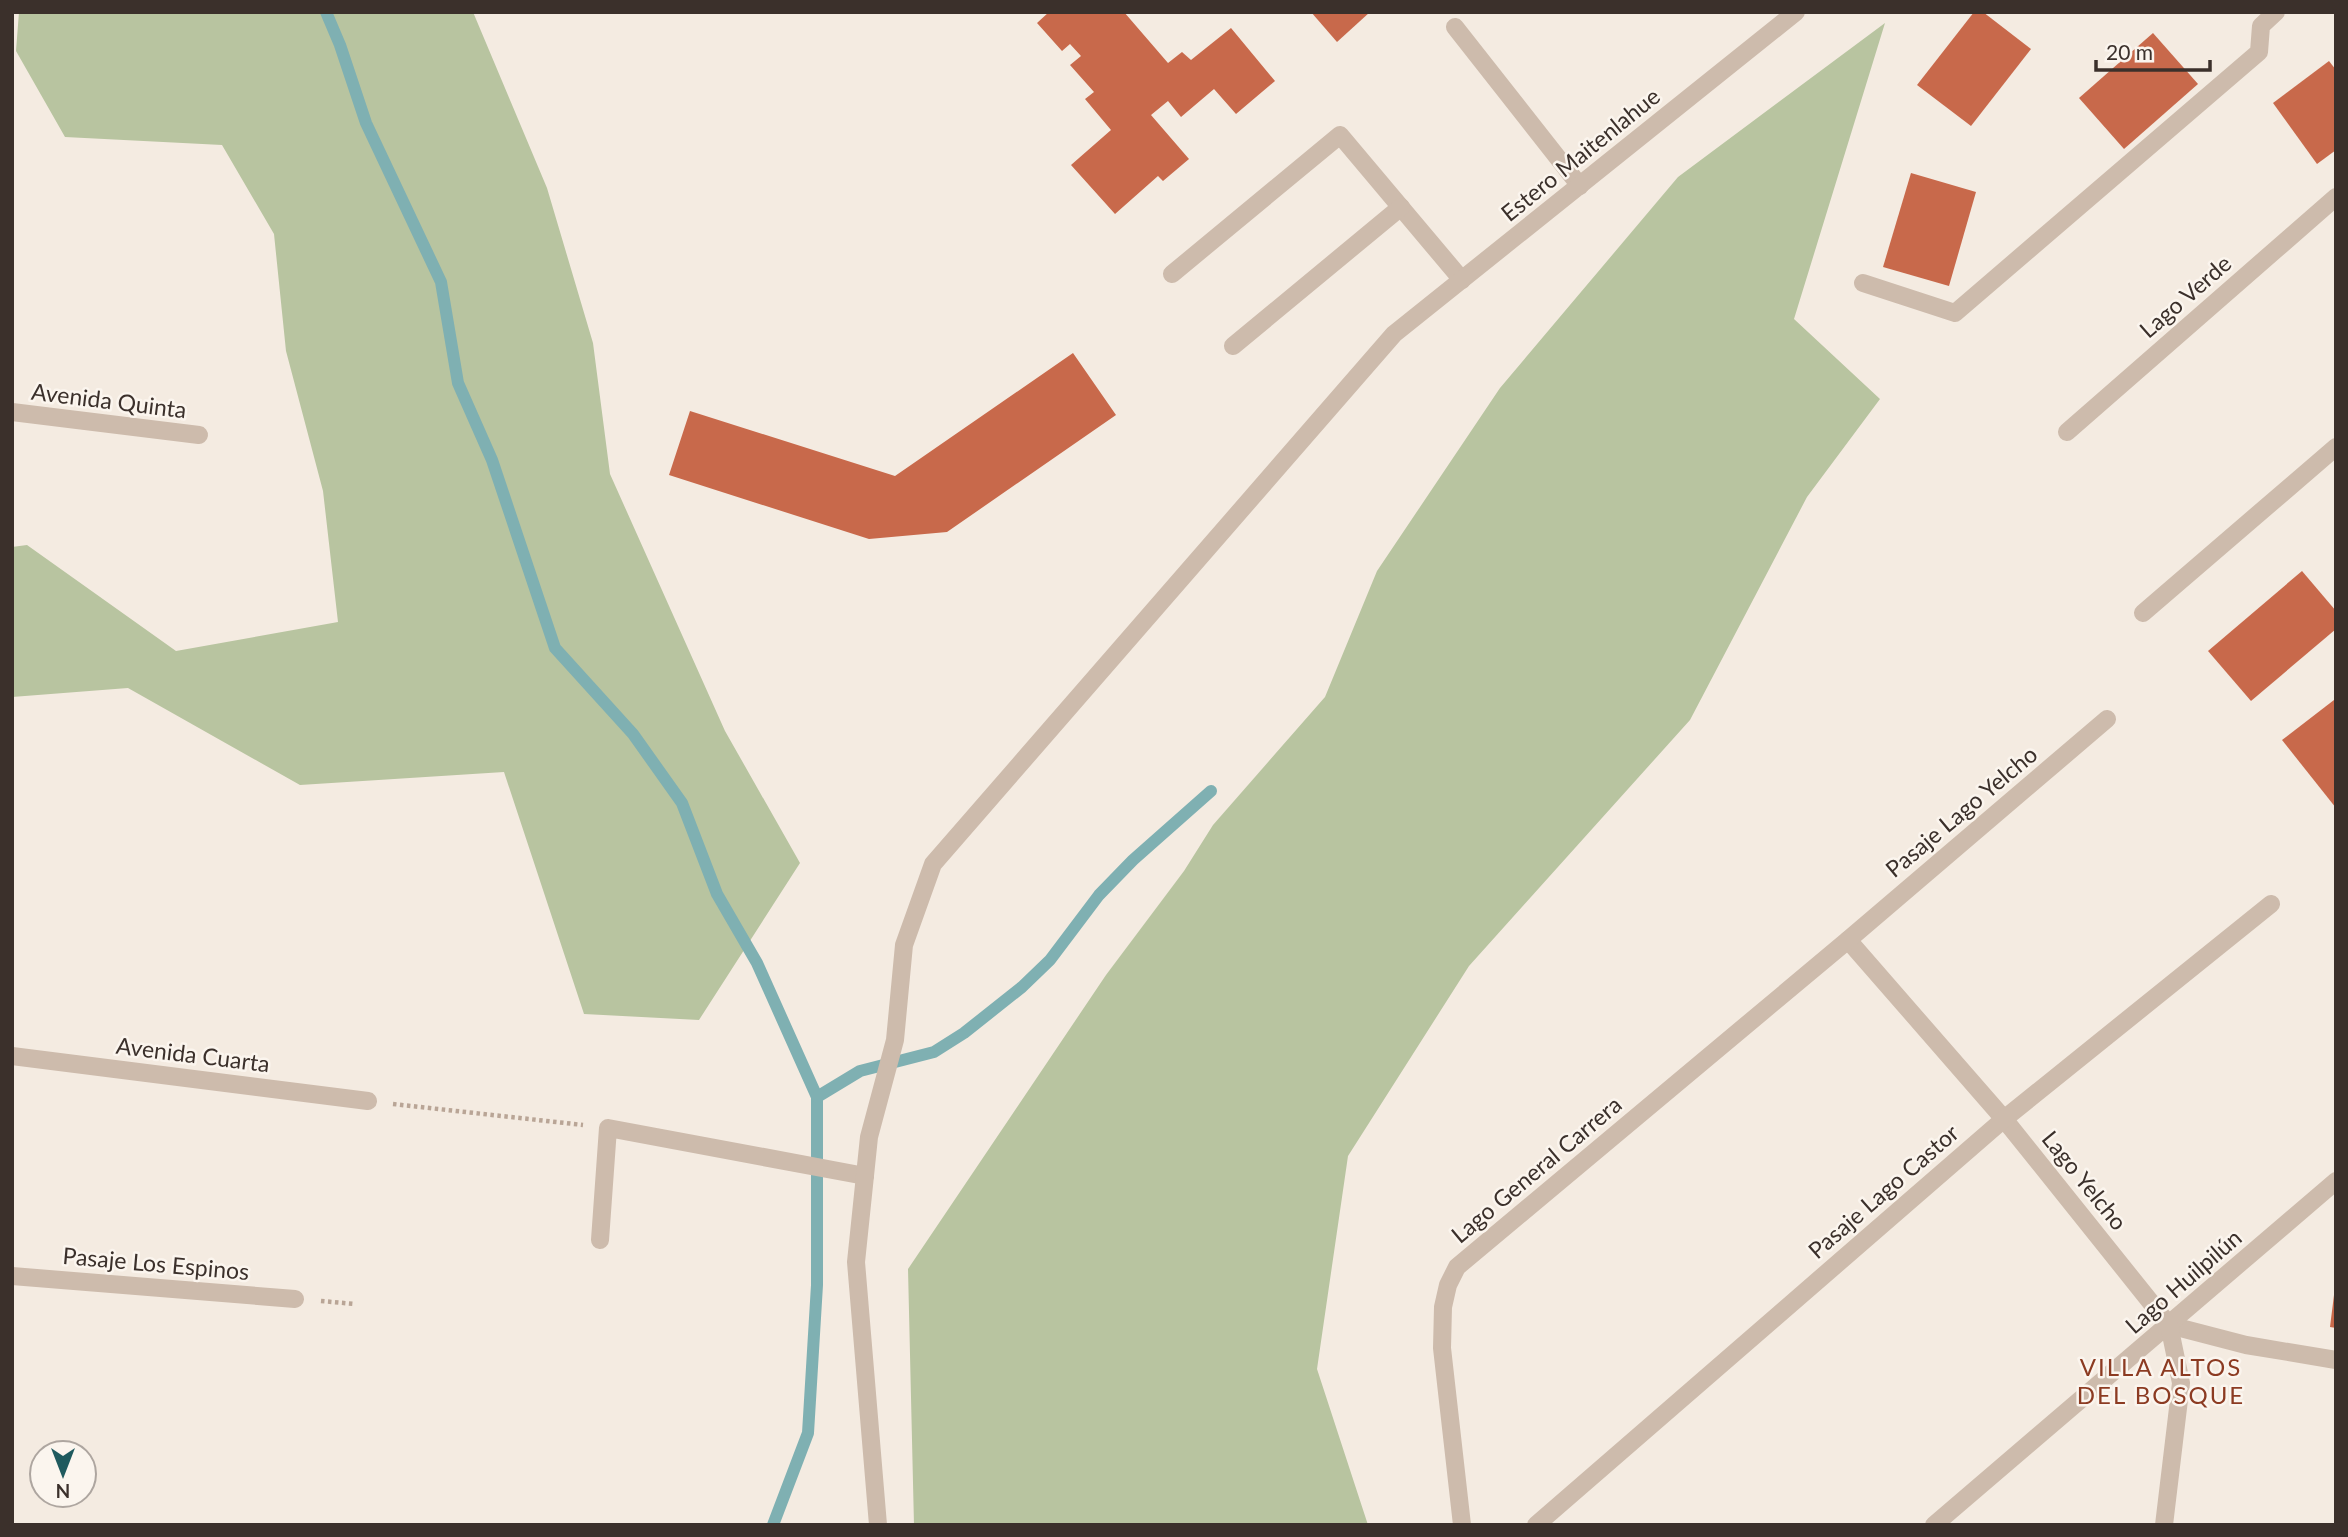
<svg xmlns="http://www.w3.org/2000/svg" width="2348" height="1537" font-family="Lato,sans-serif">
<style>
.green{fill:#b8c4a0}
.lines{fill:none;stroke-linecap:round;stroke-linejoin:round}
.stream{stroke:#7fb0b2;stroke-width:12}
.building{fill:#c8694b}
.path{stroke:#b9a596;stroke-width:4.5;stroke-dasharray:3.5 3.5;stroke-linecap:butt}
.service{stroke:#cdbbac;stroke-width:18}
.minor{stroke:#cdbbac;stroke-width:18}
.labels{text-anchor:middle;dominant-baseline:central;stroke-width:5;stroke-linejoin:round;paint-order:stroke}
.street-label{font-size:23px;fill:#3b302b;stroke:#fbf5ee}
.neighbourhood-label{font-size:24px;letter-spacing:2px;fill:#8c3b22;stroke:#fbf5ee}
</style>
<rect width="100%" height="100%" fill="#f4ebe1"/>
<g class="green">
<polygon points="19,12 473,12 547,188 593,343 610,474 725,731 800,863 699,1020 584,1014 504,772 300,785 128,688 12,697 12,547 27,545 176,651 338,622 323,491 286,351 274,234 222,145 65,137 16,51"/>
<polygon points="1885,23 1794,319 1880,399 1807,497 1690,720 1469,966 1348,1156 1317,1369 1368,1525 914,1525 908,1269 1106,975 1184,871 1213,825 1325,697 1377,571 1500,388 1678,177"/>
</g>
<g class="lines">
<g class="stream">
<polyline points="326,12 340,45 366,123 441,282 458,383 492,460 555,648 633,734 682,803 717,894 757,963 817,1097 817,1285 808,1433 773,1525"/>
<polyline points="817,1097 860,1071 934,1052 964,1033 1022,987 1050,960 1099,895 1133,860 1211,791"/>
</g>
</g>
<g class="building">
<polygon points="1049,12 1124,12 1168,63 1182,52 1191,60 1231,28 1275,81 1236,114 1214,89 1181,117 1168,101 1151,115 1189,159 1163,181 1158,176 1115,214 1071,165 1111,130 1085,99 1094,92 1070,65 1081,56 1070,44 1062,51 1037,23"/>
<polygon points="1311,12 1370,12 1337,42"/>
<polygon points="1974,12 1983,12 2031,49 1971,126 1917,85"/>
<polygon points="2153,33 2198,84 2124,149 2079,98"/>
<polygon points="2329,61 2336,70 2336,150 2317,164 2273,103"/>
<polygon points="1911,173 1976,192 1949,286 1883,267"/>
<polygon points="1073,353 1116,415 947,532 869,539 669,475 690,411 895,476"/>
<polygon points="2302,571 2336,611 2336,629 2251,701 2208,651"/>
<polygon points="2334,700 2336,702 2336,808 2282,740"/>
<polygon points="2334,1295 2336,1295 2336,1328 2330,1327"/>
</g>
<g class="lines">
<g class="path">
<polyline points="393,1104 583,1125"/>
<polyline points="321,1301 355,1304"/>
</g>
<g class="service">
<polyline points="1455,27 1580,186"/>
<polyline points="1172,274 1340,135 1462,280"/>
<polyline points="1863,283 1955,313 2259,52 2261,26 2276,12"/>
<polyline points="1233,346 1401,207"/>
<polyline points="2143,613 2336,447"/>
</g>
<g class="minor">
<polyline points="12,412 199,435"/>
<polyline points="2067,432 2336,197"/>
<polyline points="1848,940 2004,1119 2169,1325 2246,1345 2336,1360"/>
<polyline points="12,1056 368,1101"/>
<polyline points="600,1240 608,1128 865,1176"/>
<polyline points="12,1276 295,1299"/>
<polyline points="878,1525 856,1262 869,1137 895,1040 904,945 933,864 1394,334 1796,12"/>
<polyline points="1462,1525 1442,1348 1443,1307 1448,1285 1457,1267 1848,940 2107,719"/>
<polyline points="1536,1525 2004,1119 2271,904"/>
<polyline points="1934,1525 2336,1181"/>
<polyline points="2164,1525 2181,1383 2169,1325"/>
</g>
</g>
<g class="labels">
<g class="street-label">
<text transform="translate(1580 154) rotate(-39)">Estero Maitenlahue</text>
<text transform="translate(2185 296) rotate(-41)">Lago Verde</text>
<text transform="translate(109 400) rotate(7)">Avenida Quinta</text>
<text transform="translate(1961 811) rotate(-40)">Pasaje Lago Yelcho</text>
<text transform="translate(193 1054) rotate(7)">Avenida Cuarta</text>
<text transform="translate(1536 1169) rotate(-40)">Lago General Carrera</text>
<text transform="translate(2085 1180) rotate(51)">Lago Yelcho</text>
<text transform="translate(1883 1191) rotate(-41)">Pasaje Lago Castor</text>
<text transform="translate(156 1263) rotate(5)">Pasaje Los Espinos</text>
<text transform="translate(2183 1281) rotate(-41)">Lago Huilpilún</text>
</g>
<g class="neighbourhood-label">
<text x="2161" y="1366">VILLA ALTOS<tspan x="2161" dy="28">DEL BOSQUE</tspan></text>
</g>
</g>
<rect width="2348" height="1537" fill="none" stroke="#3b302b" stroke-width="28"/>
<g transform="translate(63 1474) rotate(180)"><circle r="33" fill="#fbf5ee" stroke="#aea6a0" stroke-width="2"/>
<path d="M0-5L12 26L0 18L-12 26Z" fill="#1f5a5e"/>
<text y="-10" font-size="19" font-weight="bold" text-anchor="middle" fill="#3b302b">N</text>
</g>
<path d="M2096 60v10h114v-10" fill="none" stroke="#3b302b" stroke-width="3.5"/>
<text x="2106" y="60" font-size="21" fill="#3b302b" stroke="#fbf5ee" stroke-width="5" paint-order="stroke">20 m</text>
</svg>
